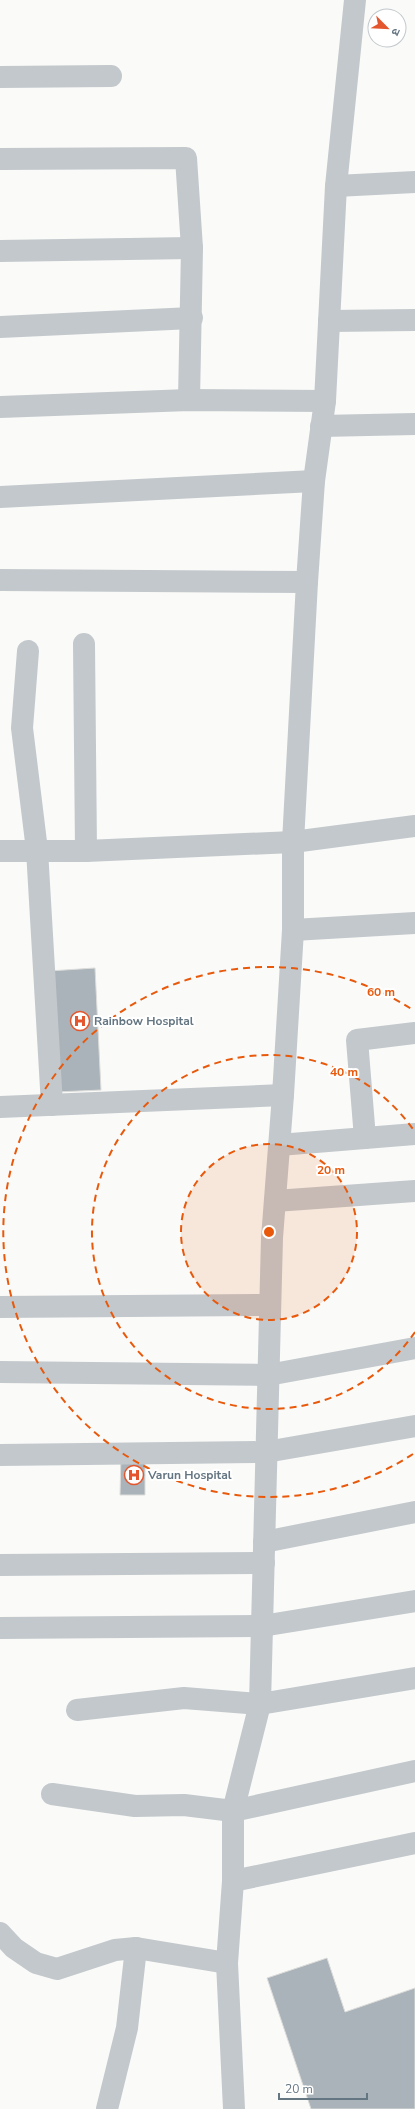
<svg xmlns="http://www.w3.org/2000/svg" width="415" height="2109" font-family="'Nunito Sans','Noto Sans Devanagari',sans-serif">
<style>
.building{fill:#aab3b9;stroke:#dcdcda}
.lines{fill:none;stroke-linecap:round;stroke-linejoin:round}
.minor{stroke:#c3c8cc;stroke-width:22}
.tertiary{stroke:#c3c8cc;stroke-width:22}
.ring{fill:none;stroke:#e8590c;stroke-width:2;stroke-dasharray:7 5}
.labels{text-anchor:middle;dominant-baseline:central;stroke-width:4;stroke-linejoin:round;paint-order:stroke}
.poi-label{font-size:12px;font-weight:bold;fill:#657683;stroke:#fff;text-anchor:start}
.centre{fill:#e8590c;stroke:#fff;stroke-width:2}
.ring-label{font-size:12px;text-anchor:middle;font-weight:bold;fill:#e8590c;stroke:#fff;stroke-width:4;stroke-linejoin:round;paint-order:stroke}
</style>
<rect width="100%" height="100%" fill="#fafaf8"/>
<g class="building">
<polygon points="95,968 101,1090 56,1092 49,971"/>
<polygon points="121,1455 145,1455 145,1495 120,1495"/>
<polygon points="327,1958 345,2012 415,1988 415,2109 311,2109 267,1978"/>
</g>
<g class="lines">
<g class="minor">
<polyline points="0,77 111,76"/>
<polyline points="0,159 186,158 192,248 189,400"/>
<polyline points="336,186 415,182"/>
<polyline points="0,251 192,248"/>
<polyline points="329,321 415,320"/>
<polyline points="0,327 192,318"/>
<polyline points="0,407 189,400 325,401"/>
<polyline points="321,426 415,424"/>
<polyline points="0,497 314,481"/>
<polyline points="0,580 307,582"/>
<polyline points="84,644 86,851"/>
<polyline points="28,651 22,728 37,850 52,1105"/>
<polyline points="0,851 86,851 293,842 415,826"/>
<polyline points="293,930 415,923"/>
<polyline points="0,1107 283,1095"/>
<polyline points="365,1138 357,1040 415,1033"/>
<polyline points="279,1145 415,1134"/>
<polyline points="275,1201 415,1191"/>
<polyline points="0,1307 270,1305"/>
<polyline points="0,1372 268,1375 415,1348"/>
<polyline points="0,1455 266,1452 415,1426"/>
<polyline points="264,1542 415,1512"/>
<polyline points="0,1565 264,1563"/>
<polyline points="0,1628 262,1626 415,1601"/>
<polyline points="77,1710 184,1698 260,1704 415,1678"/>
<polyline points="52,1794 135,1806 184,1805 233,1811 415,1771"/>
<polyline points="233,1881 415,1843"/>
<polyline points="0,1933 14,1948 36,1963 57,1969 115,1950 136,1948 227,1963"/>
<polyline points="107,2109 127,2028 136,1948"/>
</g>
<polyline class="tertiary" points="234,2109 227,1963 233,1881 233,1811 260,1704 272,1238 283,1095 293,930 293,842 307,582 314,481 325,401 336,186 355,0"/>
</g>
<circle cx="269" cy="1232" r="88" fill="#e8590c" fill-opacity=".12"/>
<g class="ring">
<circle cx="269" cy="1232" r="88"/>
<path d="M415 1332A177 177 0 1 1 415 1132"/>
<path d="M413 1454A265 265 0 1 1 413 1010"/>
</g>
<defs>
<g id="hospital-ring" transform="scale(1)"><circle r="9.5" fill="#fff" stroke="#e4572e" stroke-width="1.5"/><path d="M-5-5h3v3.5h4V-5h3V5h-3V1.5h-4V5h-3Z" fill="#e4572e"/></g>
</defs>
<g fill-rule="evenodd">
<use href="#hospital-ring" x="80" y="1021"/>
<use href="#hospital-ring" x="134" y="1475"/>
</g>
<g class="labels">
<g class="poi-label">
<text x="94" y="1021">Rainbow Hospital</text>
<text x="148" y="1475">Varun Hospital</text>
</g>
</g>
<circle cx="269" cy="1232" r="6" class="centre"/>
<g class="ring-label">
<text x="381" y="996">60 m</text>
<text x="344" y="1076">40 m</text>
<text x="331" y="1174">20 m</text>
</g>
<g transform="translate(387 28) rotate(114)"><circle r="19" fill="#ffffff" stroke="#c1c8cd"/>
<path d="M0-3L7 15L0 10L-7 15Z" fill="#e4572e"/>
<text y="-6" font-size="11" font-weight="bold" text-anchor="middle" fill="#657683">उ</text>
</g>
<path d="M279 2093v6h88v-6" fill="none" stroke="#657683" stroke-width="2"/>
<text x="285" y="2093" font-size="12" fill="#657683" stroke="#ffffff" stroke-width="3" paint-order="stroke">20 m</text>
</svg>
